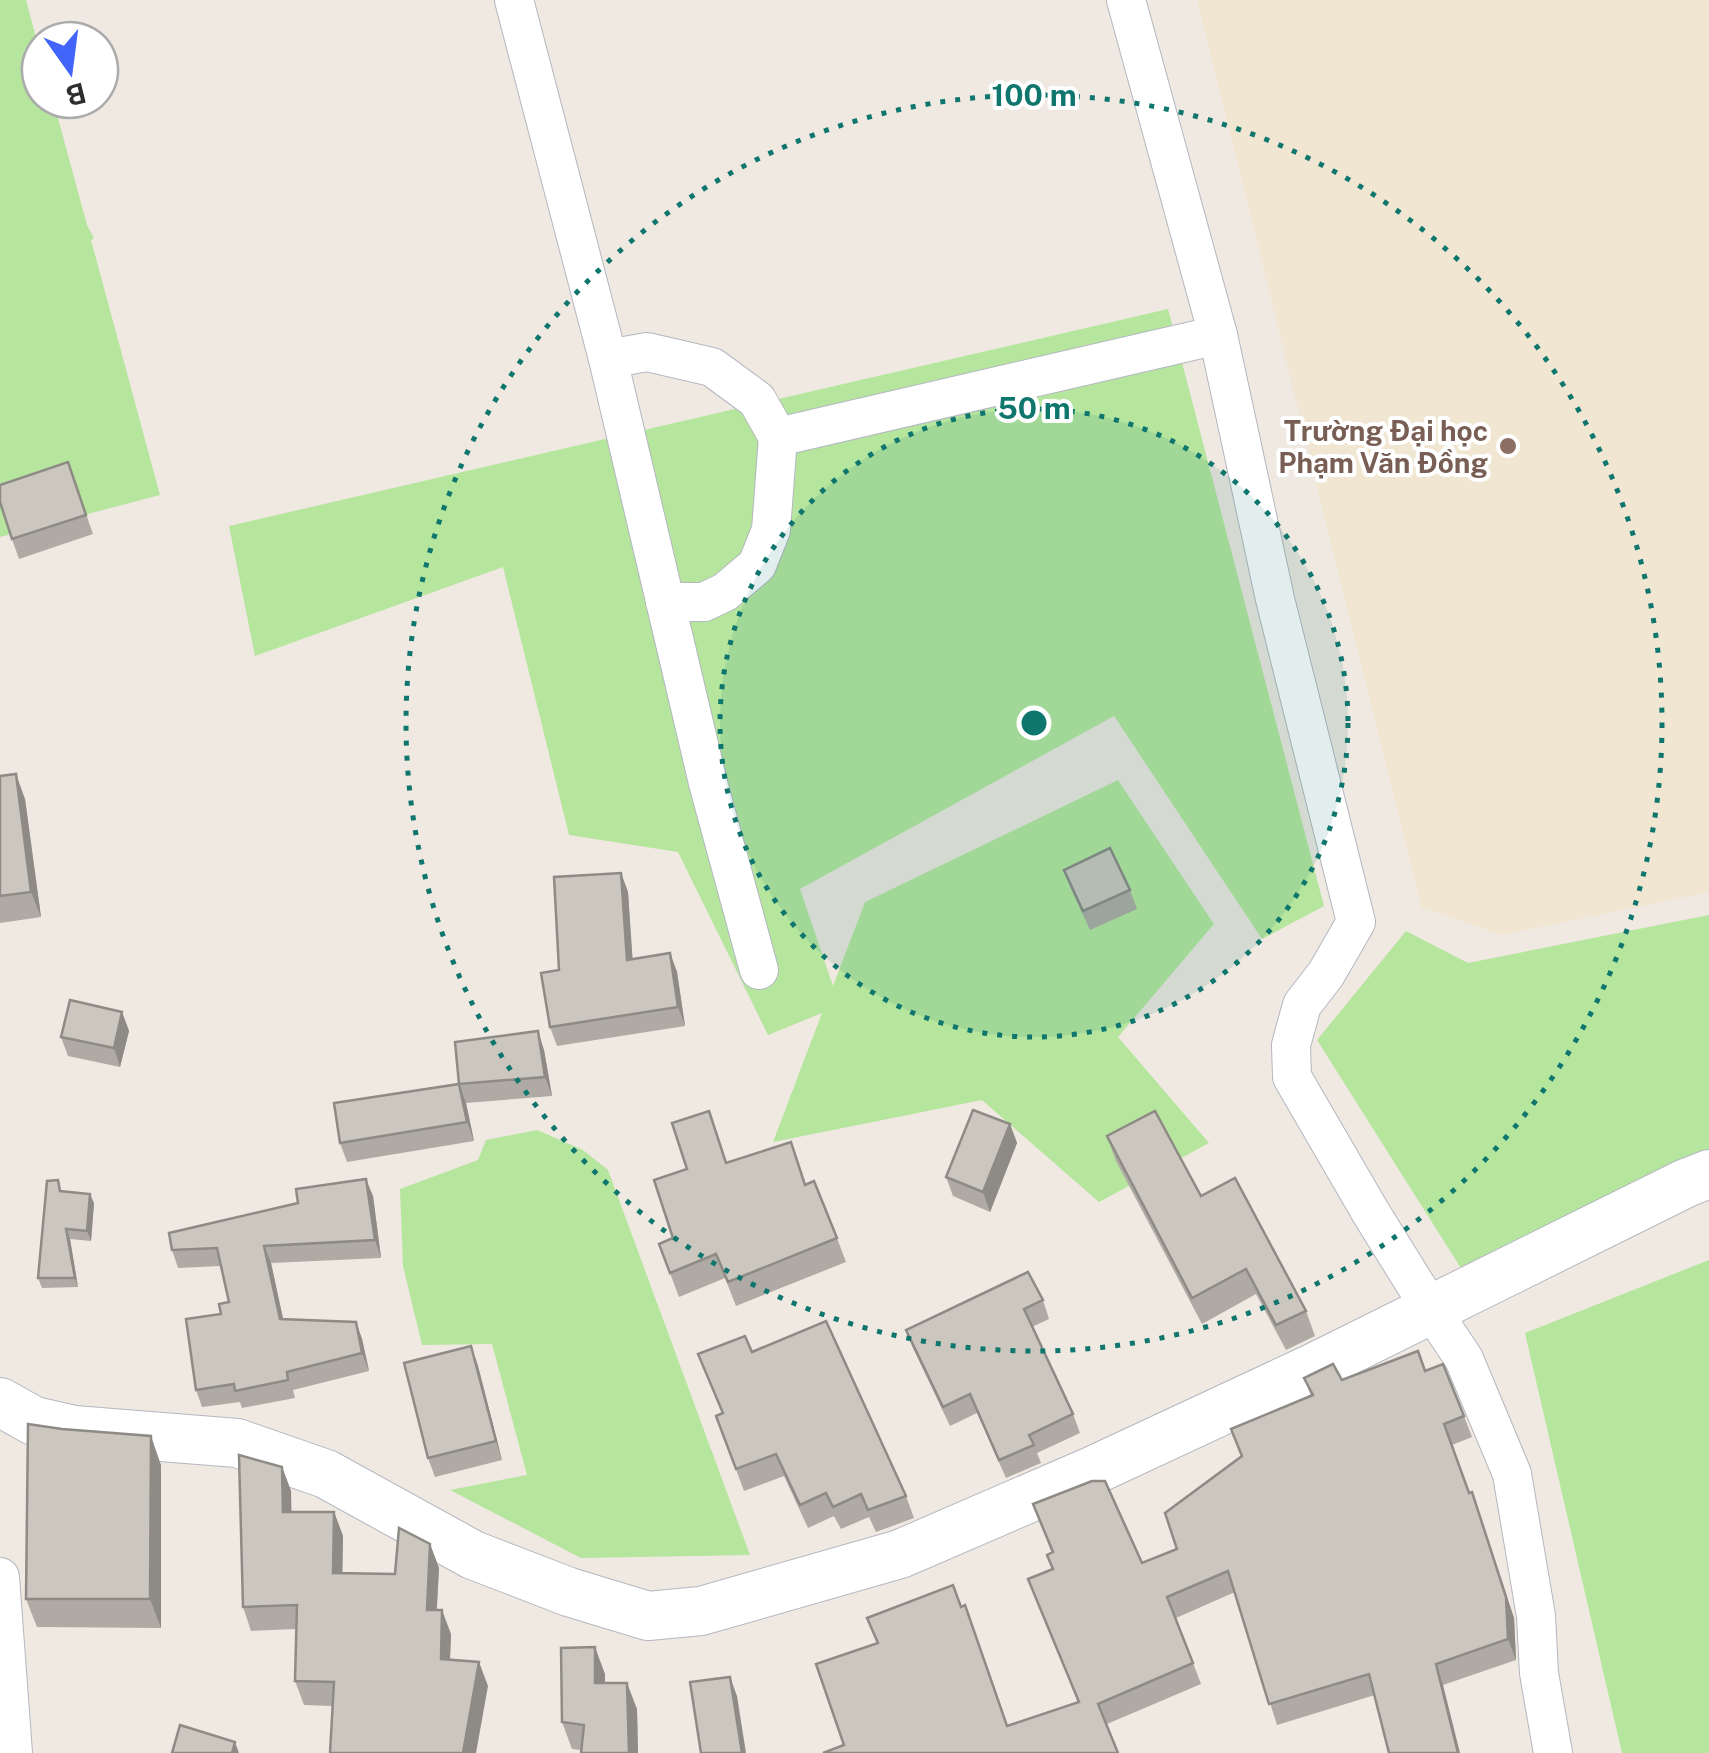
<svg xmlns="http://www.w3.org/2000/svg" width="1709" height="1753" font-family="'Public Sans',sans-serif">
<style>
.education{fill:#f0e6d1}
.green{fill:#b6e59e}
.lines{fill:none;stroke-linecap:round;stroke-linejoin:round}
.minor-casing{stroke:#b4b7c1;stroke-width:40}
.tertiary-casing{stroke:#b4b7c1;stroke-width:50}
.minor{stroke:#fff;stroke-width:38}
.tertiary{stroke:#fff;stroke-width:48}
.wall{fill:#afaba4}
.shaded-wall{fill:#8e8b86}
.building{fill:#cbc7bf;stroke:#8e8b86;stroke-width:2.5}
.ring{fill:none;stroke:#0f766e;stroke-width:5;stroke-dasharray:5 10}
.education-dot{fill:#8d6e63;stroke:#fff;stroke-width:4}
.labels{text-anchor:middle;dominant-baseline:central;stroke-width:8;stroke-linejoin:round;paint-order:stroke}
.education-label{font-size:28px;font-weight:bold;fill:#785e54;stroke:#fff;text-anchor:end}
.centre{fill:#0f766e;stroke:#fff;stroke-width:5}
.ring-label{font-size:30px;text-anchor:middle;font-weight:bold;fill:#0f766e;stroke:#fff;stroke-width:8;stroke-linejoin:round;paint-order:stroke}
</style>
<rect width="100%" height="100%" fill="#efe9e1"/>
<polygon class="education" points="1197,0 1709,0 1709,892 1502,935 1421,907"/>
<g class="green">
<polygon points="0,0 26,0 40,53 40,100 53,100 87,225 94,238 91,240 160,495 0,537"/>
<polygon points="1168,309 1324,906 1262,939 1114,716 800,889 833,986 865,902 1118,780 1214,924 1118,1037 1209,1143 1099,1202 982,1100 773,1142 822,1013 768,1035 678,852 569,835 503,567 255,656 229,526"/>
<polygon points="1709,915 1709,1164 1464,1273 1317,1040 1406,931 1468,963"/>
<polygon points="537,1130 583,1150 608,1170 750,1555 581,1558 450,1490 527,1475 492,1344 422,1345 403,1266 400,1189 478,1160 486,1140"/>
<polygon points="1709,1260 1709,1753 1622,1753 1525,1333"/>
</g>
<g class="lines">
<g class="minor-casing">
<g id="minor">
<polyline points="514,0 608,359 708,783 759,970"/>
<polyline points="1126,0 1218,335 1275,599 1356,922 1326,974 1302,1005 1291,1045 1292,1077 1371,1213 1430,1308 1464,1359 1512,1474 1536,1616 1539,1673 1553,1753"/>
<polyline points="608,359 647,352 712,367 757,400 778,437"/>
<polyline points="665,602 704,602 725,592 757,565 771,530 778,437 1218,335"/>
<polyline points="0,1577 13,1753"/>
</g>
</g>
<g class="tertiary-casing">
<polyline id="tertiary" points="0,1402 34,1421 74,1430 237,1443 326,1474 473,1555 569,1592 648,1616 701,1611 900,1554 1092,1471 1311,1369 1686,1183 1709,1174"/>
</g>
<use href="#minor" class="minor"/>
<use href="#tertiary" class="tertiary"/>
</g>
<g class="wall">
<polygon points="68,462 93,534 19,559 12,539"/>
<polygon points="0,776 25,799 41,917 0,923"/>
<polygon points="1064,870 1130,890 1137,909 1090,930 1071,889"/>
<polygon points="621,873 628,892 632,959 670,953 677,972 685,1026 557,1046 550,1027 559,970"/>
<polygon points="122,1012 129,1031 120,1067 68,1056 61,1037"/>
<polygon points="544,1050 552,1096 466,1103 474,1141 347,1162 340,1143 459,1084"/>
<polygon points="1010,1124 1017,1143 990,1212 953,1196 946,1177"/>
<polygon points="1107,1136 1201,1196 1306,1311 1315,1336 1286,1350 1256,1294 1202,1324 1116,1161"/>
<polygon points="806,1185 837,1238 846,1262 736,1306 725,1278 679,1297 659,1244"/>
<polygon points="62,1191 94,1203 91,1241 70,1239 78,1287 42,1288 38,1278"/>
<polygon points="373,1196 381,1258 271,1263 283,1319 356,1322 362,1339 369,1371 293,1390 295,1398 242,1408 240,1402 202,1407 196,1390 221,1314 229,1302 221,1266 178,1268 172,1250 298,1203"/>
<polygon points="1043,1300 1049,1319 1032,1327 1073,1414 1080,1433 1037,1453 1041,1463 1006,1478 977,1413 950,1426 913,1348 906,1330"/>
<polygon points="471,1346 478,1366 502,1460 435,1477 428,1458"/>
<polygon points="752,1352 906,1496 914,1518 876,1532 869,1517 841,1529 834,1516 808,1528 784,1476 744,1491 716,1416 722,1413 698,1354"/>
<polygon points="1425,1371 1464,1416 1472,1437 1452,1445 1469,1493 1472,1492 1514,1618 1516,1660 1443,1685 1375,1695 1277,1725 1235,1592 1176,1618 1201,1684 1107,1724 1007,1726 1078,1702 1028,1579 1052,1569 1047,1555 1052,1553 1033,1504 1142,1563 1177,1549 1241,1457 1231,1429 1311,1396 1304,1378 1342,1380"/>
<polygon points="161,1465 161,1628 37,1627 26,1599"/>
<polygon points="282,1467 291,1491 291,1512 334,1512 343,1536 342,1573 395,1574 430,1544 439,1568 437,1610 451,1634 450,1660 488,1686 332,1706 304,1705 295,1681 296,1629 251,1631 243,1607"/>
<polygon points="605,1674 605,1683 637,1709 638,1753 581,1753 581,1750 572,1749 562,1722"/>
</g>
<g class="shaded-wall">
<polygon points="16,774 25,799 41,917 31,892"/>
<polygon points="621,873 628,892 634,979 627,960"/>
<polygon points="670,953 677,972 685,1026 678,1007"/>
<polygon points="122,1012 129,1031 120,1067 114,1048"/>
<polygon points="538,1031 544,1050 552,1096 545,1077"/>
<polygon points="459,1084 466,1103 474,1141 467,1122"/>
<polygon points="1010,1124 1017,1143 990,1212 983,1192"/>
<polygon points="366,1179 373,1196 381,1258 375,1240"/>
<polygon points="90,1194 94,1203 91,1241 87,1231"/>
<polygon points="66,1229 70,1239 78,1287 75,1278"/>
<polygon points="264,1246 271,1263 287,1337 280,1319"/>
<polygon points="356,1322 362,1339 369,1371 362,1353"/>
<polygon points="471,1346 478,1366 502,1460 496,1441"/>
<polygon points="151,1436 161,1465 161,1628 150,1599"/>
<polygon points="282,1467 291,1491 292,1536 283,1512"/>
<polygon points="1472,1492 1514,1618 1516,1660 1508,1639"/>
<polygon points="334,1512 343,1536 342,1596 333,1573"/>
<polygon points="430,1544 439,1568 435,1634 427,1610"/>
<polygon points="442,1610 451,1634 449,1682 441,1659"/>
<polygon points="595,1647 605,1674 605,1709 595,1683"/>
<polygon points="479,1662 488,1686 476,1753 463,1753"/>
<polygon points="1436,1664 1443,1685 1460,1753 1458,1753"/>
<polygon points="730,1677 737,1696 746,1753 742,1753"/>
<polygon points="627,1683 637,1709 638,1753 629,1753"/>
<polygon points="235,1742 239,1753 232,1753"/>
</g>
<g class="building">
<polygon points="68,462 86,515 12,539 0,502 0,485"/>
<polygon points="16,774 31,892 0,896 0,776"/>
<polygon points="1110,848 1130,890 1083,911 1064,870"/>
<polygon points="621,873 627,960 670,953 678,1007 550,1027 541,973 559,970 554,877"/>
<polygon points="70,1000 122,1012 114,1048 61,1037"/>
<polygon points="538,1031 545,1077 459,1084 455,1042"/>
<polygon points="459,1084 467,1122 340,1143 334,1103"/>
<polygon points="973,1110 1010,1124 983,1192 946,1177"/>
<polygon points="709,1111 726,1163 791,1142 805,1185 814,1181 837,1238 728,1282 716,1254 670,1273 659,1244 673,1238 654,1180 687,1169 672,1123"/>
<polygon points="1155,1111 1201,1196 1235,1178 1306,1311 1276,1325 1246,1269 1192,1298 1107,1136"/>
<polygon points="366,1179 375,1240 264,1246 280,1319 356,1322 362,1353 287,1372 288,1380 235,1391 234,1384 196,1390 186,1319 221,1314 219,1304 229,1302 217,1248 172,1250 169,1233 298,1203 296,1189"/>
<polygon points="58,1180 60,1191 90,1194 87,1231 66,1229 75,1278 38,1278 47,1181"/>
<polygon points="1028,1272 1043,1300 1024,1309 1073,1414 1029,1435 1034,1445 999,1460 970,1394 943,1407 906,1330"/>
<polygon points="826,1321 906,1496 868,1510 861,1494 833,1507 826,1493 800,1505 776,1454 736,1469 716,1416 723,1413 698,1354 745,1336 752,1352"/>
<polygon points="471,1346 496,1441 428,1458 404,1363"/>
<polygon points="1418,1351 1425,1371 1443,1364 1464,1416 1444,1424 1469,1493 1472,1492 1506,1597 1508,1639 1436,1664 1458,1753 1389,1753 1369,1674 1269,1704 1228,1571 1167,1597 1193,1663 1098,1704 1118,1753 823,1753 844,1745 816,1664 878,1643 867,1618 953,1585 961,1607 965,1605 1007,1726 1079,1702 1028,1579 1053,1569 1047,1555 1053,1552 1033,1504 1092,1481 1105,1481 1142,1563 1177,1549 1165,1513 1242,1456 1231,1429 1313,1395 1304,1378 1333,1364 1342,1380"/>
<polygon points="28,1424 62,1429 151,1436 150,1599 26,1599"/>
<polygon points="239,1455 282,1467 283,1512 334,1512 333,1573 395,1574 399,1528 430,1544 427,1610 442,1610 441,1659 479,1662 463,1753 330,1753 334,1682 295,1681 297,1605 243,1607"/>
<polygon points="595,1647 595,1683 627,1683 629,1753 581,1753 584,1725 562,1722 561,1648"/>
<polygon points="730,1677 742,1753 701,1753 690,1682"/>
<polygon points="180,1725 235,1742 232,1753 172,1753"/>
</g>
<circle cx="1034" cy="723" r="314" fill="#0f766e" fill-opacity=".12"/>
<g class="ring">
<circle cx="1034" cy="723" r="314"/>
<circle cx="1034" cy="723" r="628"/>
</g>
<circle class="education-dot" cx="1508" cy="446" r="10"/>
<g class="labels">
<g class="education-label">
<text x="1488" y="430">Trường Đại học<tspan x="1488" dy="32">Phạm Văn Đồng</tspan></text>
</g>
</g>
<circle cx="1034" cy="723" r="15" class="centre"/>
<g class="ring-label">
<text x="1034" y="106">100 m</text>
<text x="1034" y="419">50 m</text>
</g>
<g transform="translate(70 70) rotate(166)"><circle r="48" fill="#ffffff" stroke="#ababab" stroke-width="2.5"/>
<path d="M0-8L18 38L0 25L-18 38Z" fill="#4264fb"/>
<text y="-15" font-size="28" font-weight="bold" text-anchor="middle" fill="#2e2e2e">B</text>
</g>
</svg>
